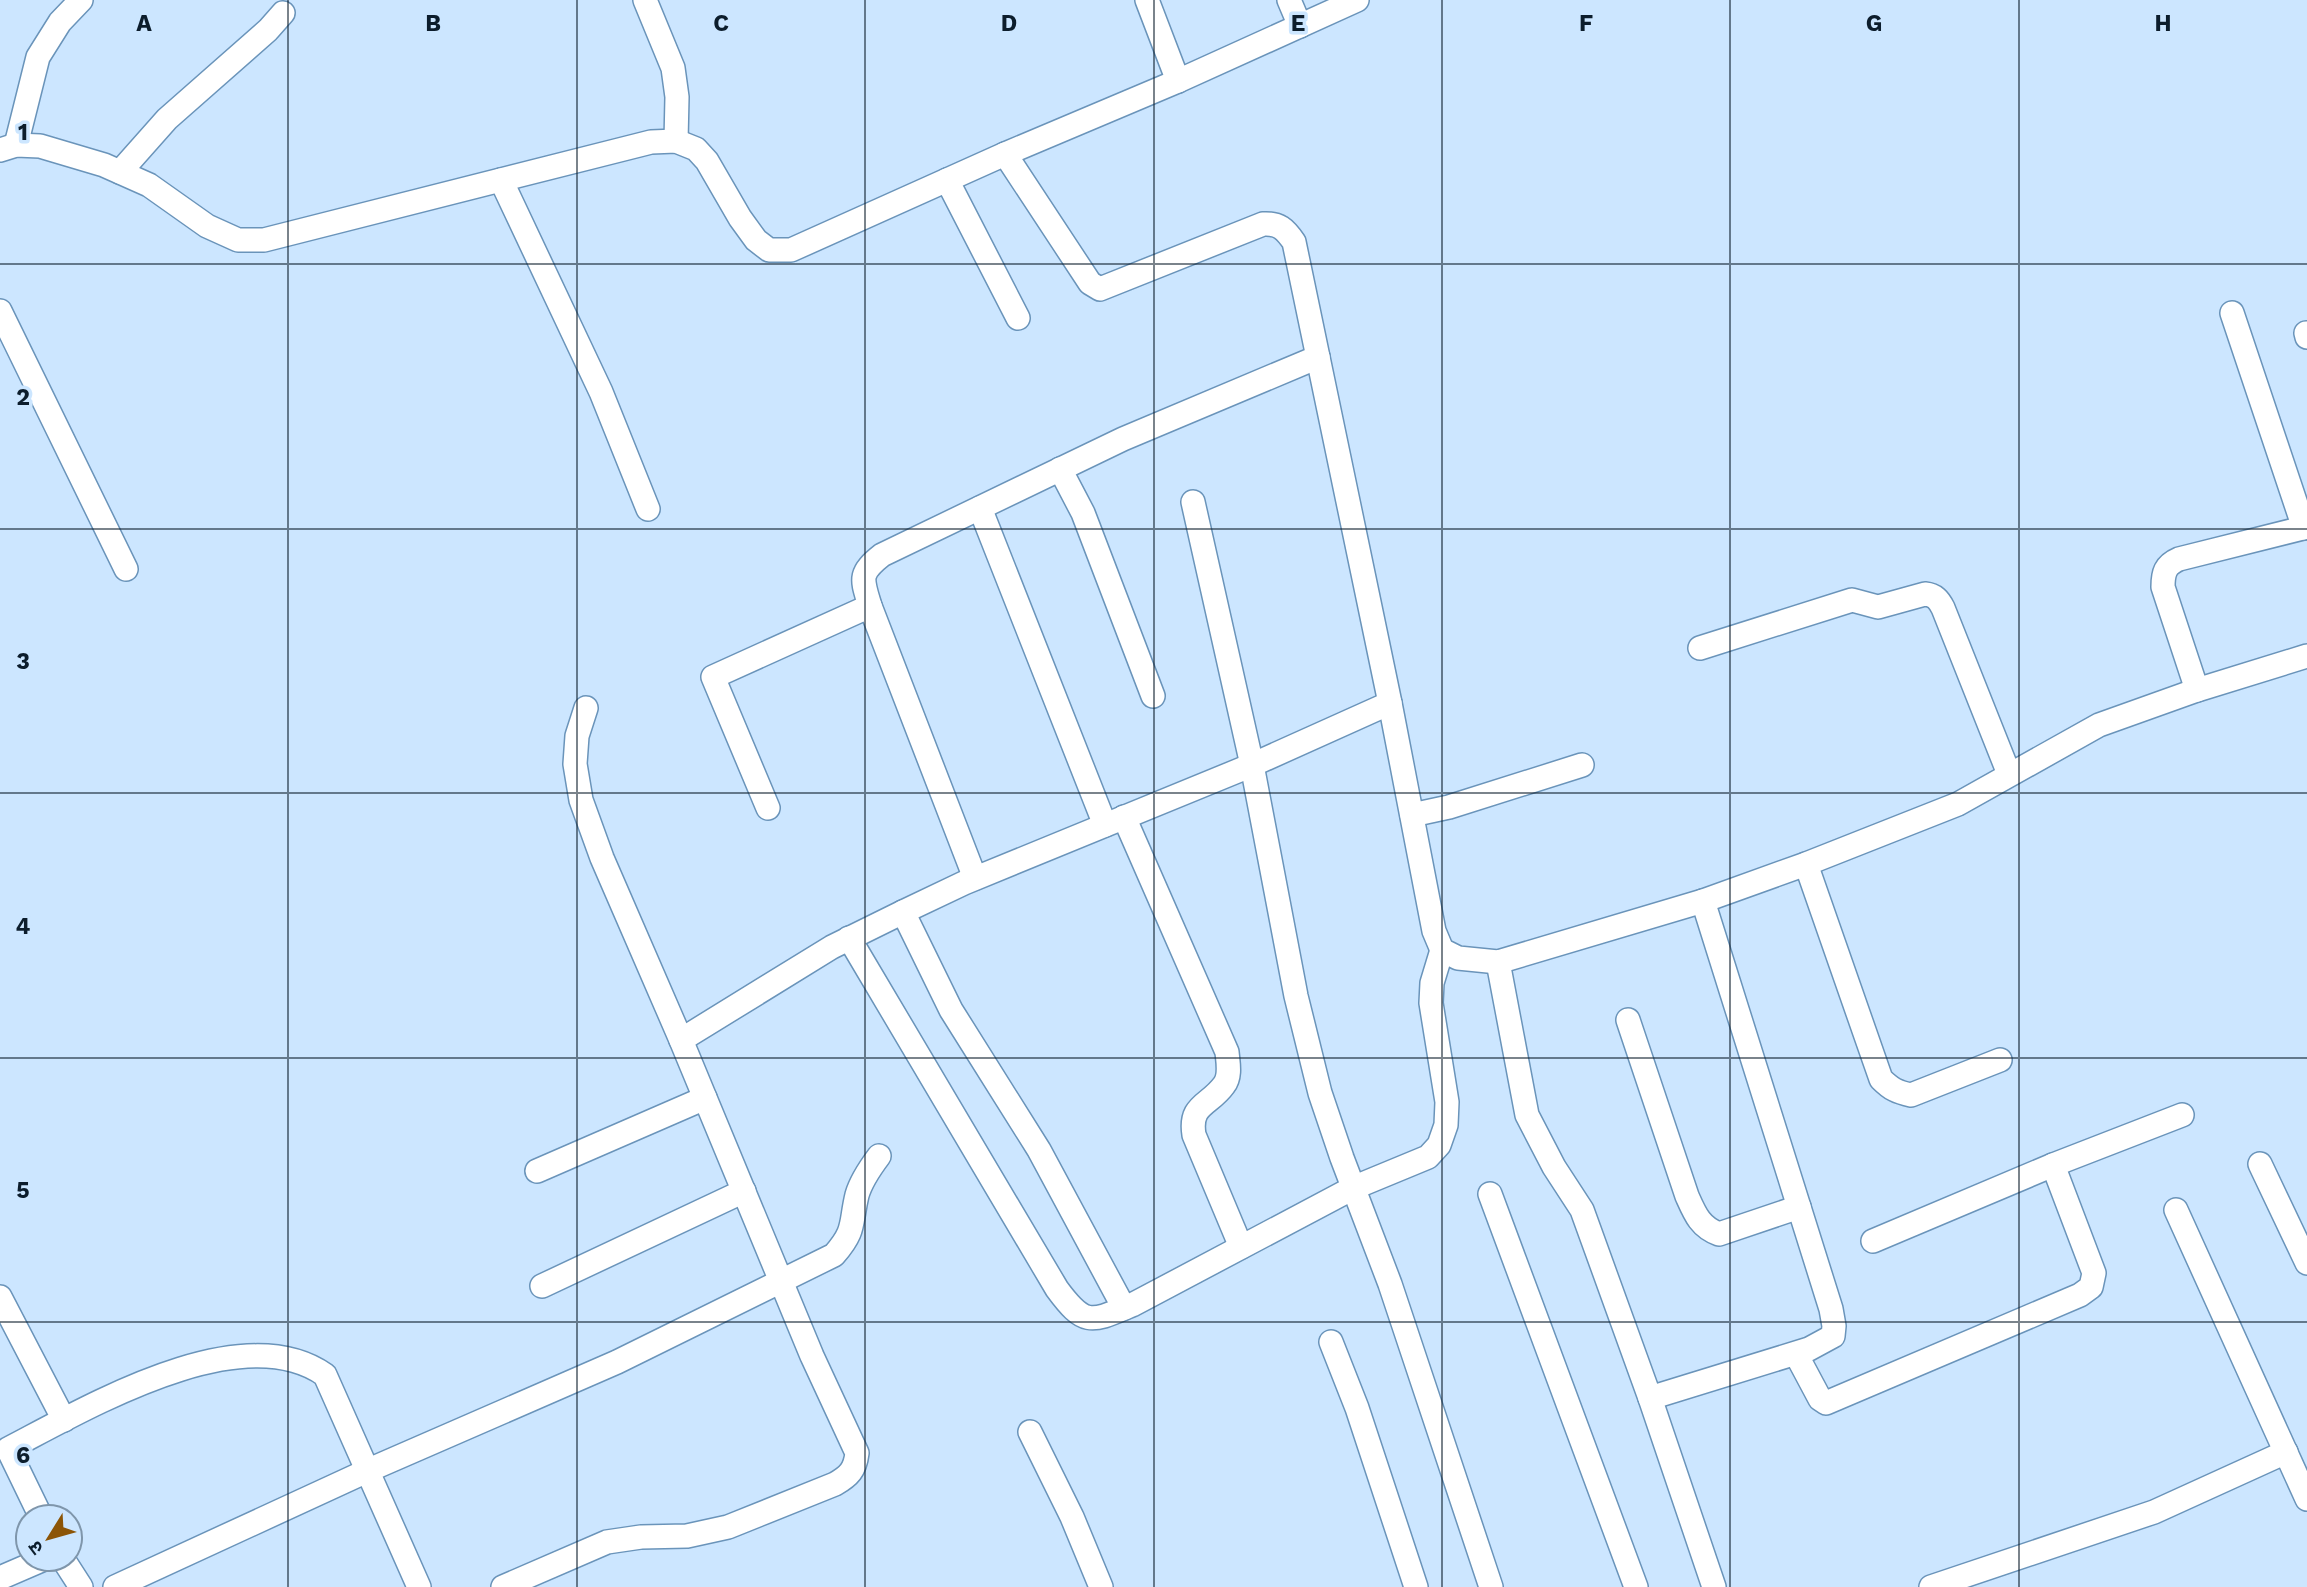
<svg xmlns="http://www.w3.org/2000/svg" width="2307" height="1587" font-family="'Work Sans','Noto Sans Devanagari',sans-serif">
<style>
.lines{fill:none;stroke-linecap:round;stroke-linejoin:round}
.minor-casing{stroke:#6a94ba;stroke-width:26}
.minor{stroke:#fff;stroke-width:23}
.grid{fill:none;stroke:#0c1d2c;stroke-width:2;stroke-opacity:0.55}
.grid-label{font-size:23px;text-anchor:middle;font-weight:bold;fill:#0c1d2c;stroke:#cce6ff;stroke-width:7;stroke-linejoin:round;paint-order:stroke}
</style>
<rect width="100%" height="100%" fill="#cce6ff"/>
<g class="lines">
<g class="minor-casing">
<g id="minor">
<polyline points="645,0 673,68 677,97 676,141"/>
<polyline points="1147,0 1178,81"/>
<polyline points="1289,0 1300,26"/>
<polyline points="16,145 38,57 60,22 81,0"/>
<path d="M0,150L16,145L40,146L104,165L149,185L207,226L238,240H264L651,142L676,141L696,149L707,161L740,218L756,240L769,250H791L1005,154L1090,283L1100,289L1263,224C1279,223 1285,229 1294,242L1390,703L1434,931L1442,950L1458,958L1498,962L1703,901L1806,864L1958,804L2099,725L2197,690L2307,656"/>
<polyline points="1005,154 1178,81 1357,0"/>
<polyline points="120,172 167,119 268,30 283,13"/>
<polyline points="501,180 601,392 648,509"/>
<polyline points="947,180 1018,318"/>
<polyline points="0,311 126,569"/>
<polyline points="2232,313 2304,528"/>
<polyline points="2306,333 2307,337"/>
<polyline points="1060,469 1083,513 1153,696"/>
<polyline points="1193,502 1252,765 1296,996 1320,1093 1342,1158 1390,1284 1491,1587"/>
<polyline points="980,508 1105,825"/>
<path d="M1700,648L1852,600L1878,607L1925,594C1935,595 1939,600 1943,608L2009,774"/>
<path d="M2197,690L2163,587C2163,573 2165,565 2179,559L2307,527"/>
<polyline points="768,808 713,677 870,606"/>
<polyline points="1412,815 1449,807 1582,765"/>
<path d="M1124,817L1227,1052C1228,1063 1231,1076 1224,1085C1209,1106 1189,1104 1194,1135L1241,1247"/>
<path d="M1806,864L1881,1079C1891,1089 1897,1092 1911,1095L2000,1060"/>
<path d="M975,878L870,606C862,579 858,574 882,555L1123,439L1318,357"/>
<polyline points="903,912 951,1010 1039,1150 1124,1308"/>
<path d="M849,938L1057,1289C1085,1327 1091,1322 1132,1305L1353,1188L1428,1157L1439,1145L1446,1125L1447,1102L1431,1003L1432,983L1442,950"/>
<polyline points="1498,962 1527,1115 1554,1167 1582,1210 1650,1398 1714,1587"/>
<path d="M1628,1020L1687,1196C1695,1214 1700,1227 1719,1234L1799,1207"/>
<polyline points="681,1040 832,947 903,912 964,883 1252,765 1390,703"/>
<polyline points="2260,1164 2307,1263"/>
<polyline points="537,1171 705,1098"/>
<polyline points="1490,1194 1636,1587"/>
<polyline points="2176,1210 2307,1499"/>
<polyline points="1873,1241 2053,1165 2182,1115"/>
<polyline points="542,1286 744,1191"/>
<polyline points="0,1297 64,1420"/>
<polyline points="1331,1342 1357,1408 1416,1587"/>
<polyline points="1796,1354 1820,1399 1826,1403 2080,1295 2091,1287 2094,1273 2053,1165"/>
<polyline points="1650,1398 1809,1349 1833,1336 1834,1326 1831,1309 1703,901"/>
<polyline points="1030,1432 1072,1517 1101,1587"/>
<path d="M41,1517L8,1449C87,1408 241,1316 325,1375L419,1587"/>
<polyline points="63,1559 81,1587"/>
<polyline points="0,1578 44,1559"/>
<path d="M115,1587L369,1470L617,1362L834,1255C856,1230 850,1224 857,1195C861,1181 870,1168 879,1156"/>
<path d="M503,1587L607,1542L641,1537L687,1536L728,1527L835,1484C849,1476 855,1470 857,1453L812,1356L681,1040L602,858L581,800L575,764L577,736L586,708"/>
<polyline points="1931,1587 2154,1512 2286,1452"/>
</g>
</g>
<use href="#minor" class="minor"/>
</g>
<path class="grid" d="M288,0V1587M577,0V1587M865,0V1587M1154,0V1587M1442,0V1587M1730,0V1587M2019,0V1587M0,264H2307M0,529H2307M0,793H2307M0,1058H2307M0,1322H2307"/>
<g class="grid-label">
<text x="144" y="31">A</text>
<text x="433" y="31">B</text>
<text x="721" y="31">C</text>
<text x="1009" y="31">D</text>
<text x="1298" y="31">E</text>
<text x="1586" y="31">F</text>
<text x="1874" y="31">G</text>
<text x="2163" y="31">H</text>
<text x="23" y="140">1</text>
<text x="23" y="405">2</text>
<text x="23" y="669">3</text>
<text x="23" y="934">4</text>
<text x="23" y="1198">5</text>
<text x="23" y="1463">6</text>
</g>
<g transform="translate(49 1538) rotate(233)"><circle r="33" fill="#cce6ff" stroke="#7f96ab" stroke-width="2"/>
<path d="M0-5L12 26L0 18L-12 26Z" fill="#8c5507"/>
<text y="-10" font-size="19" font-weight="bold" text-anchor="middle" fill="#0c1d2c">उ</text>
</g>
</svg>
